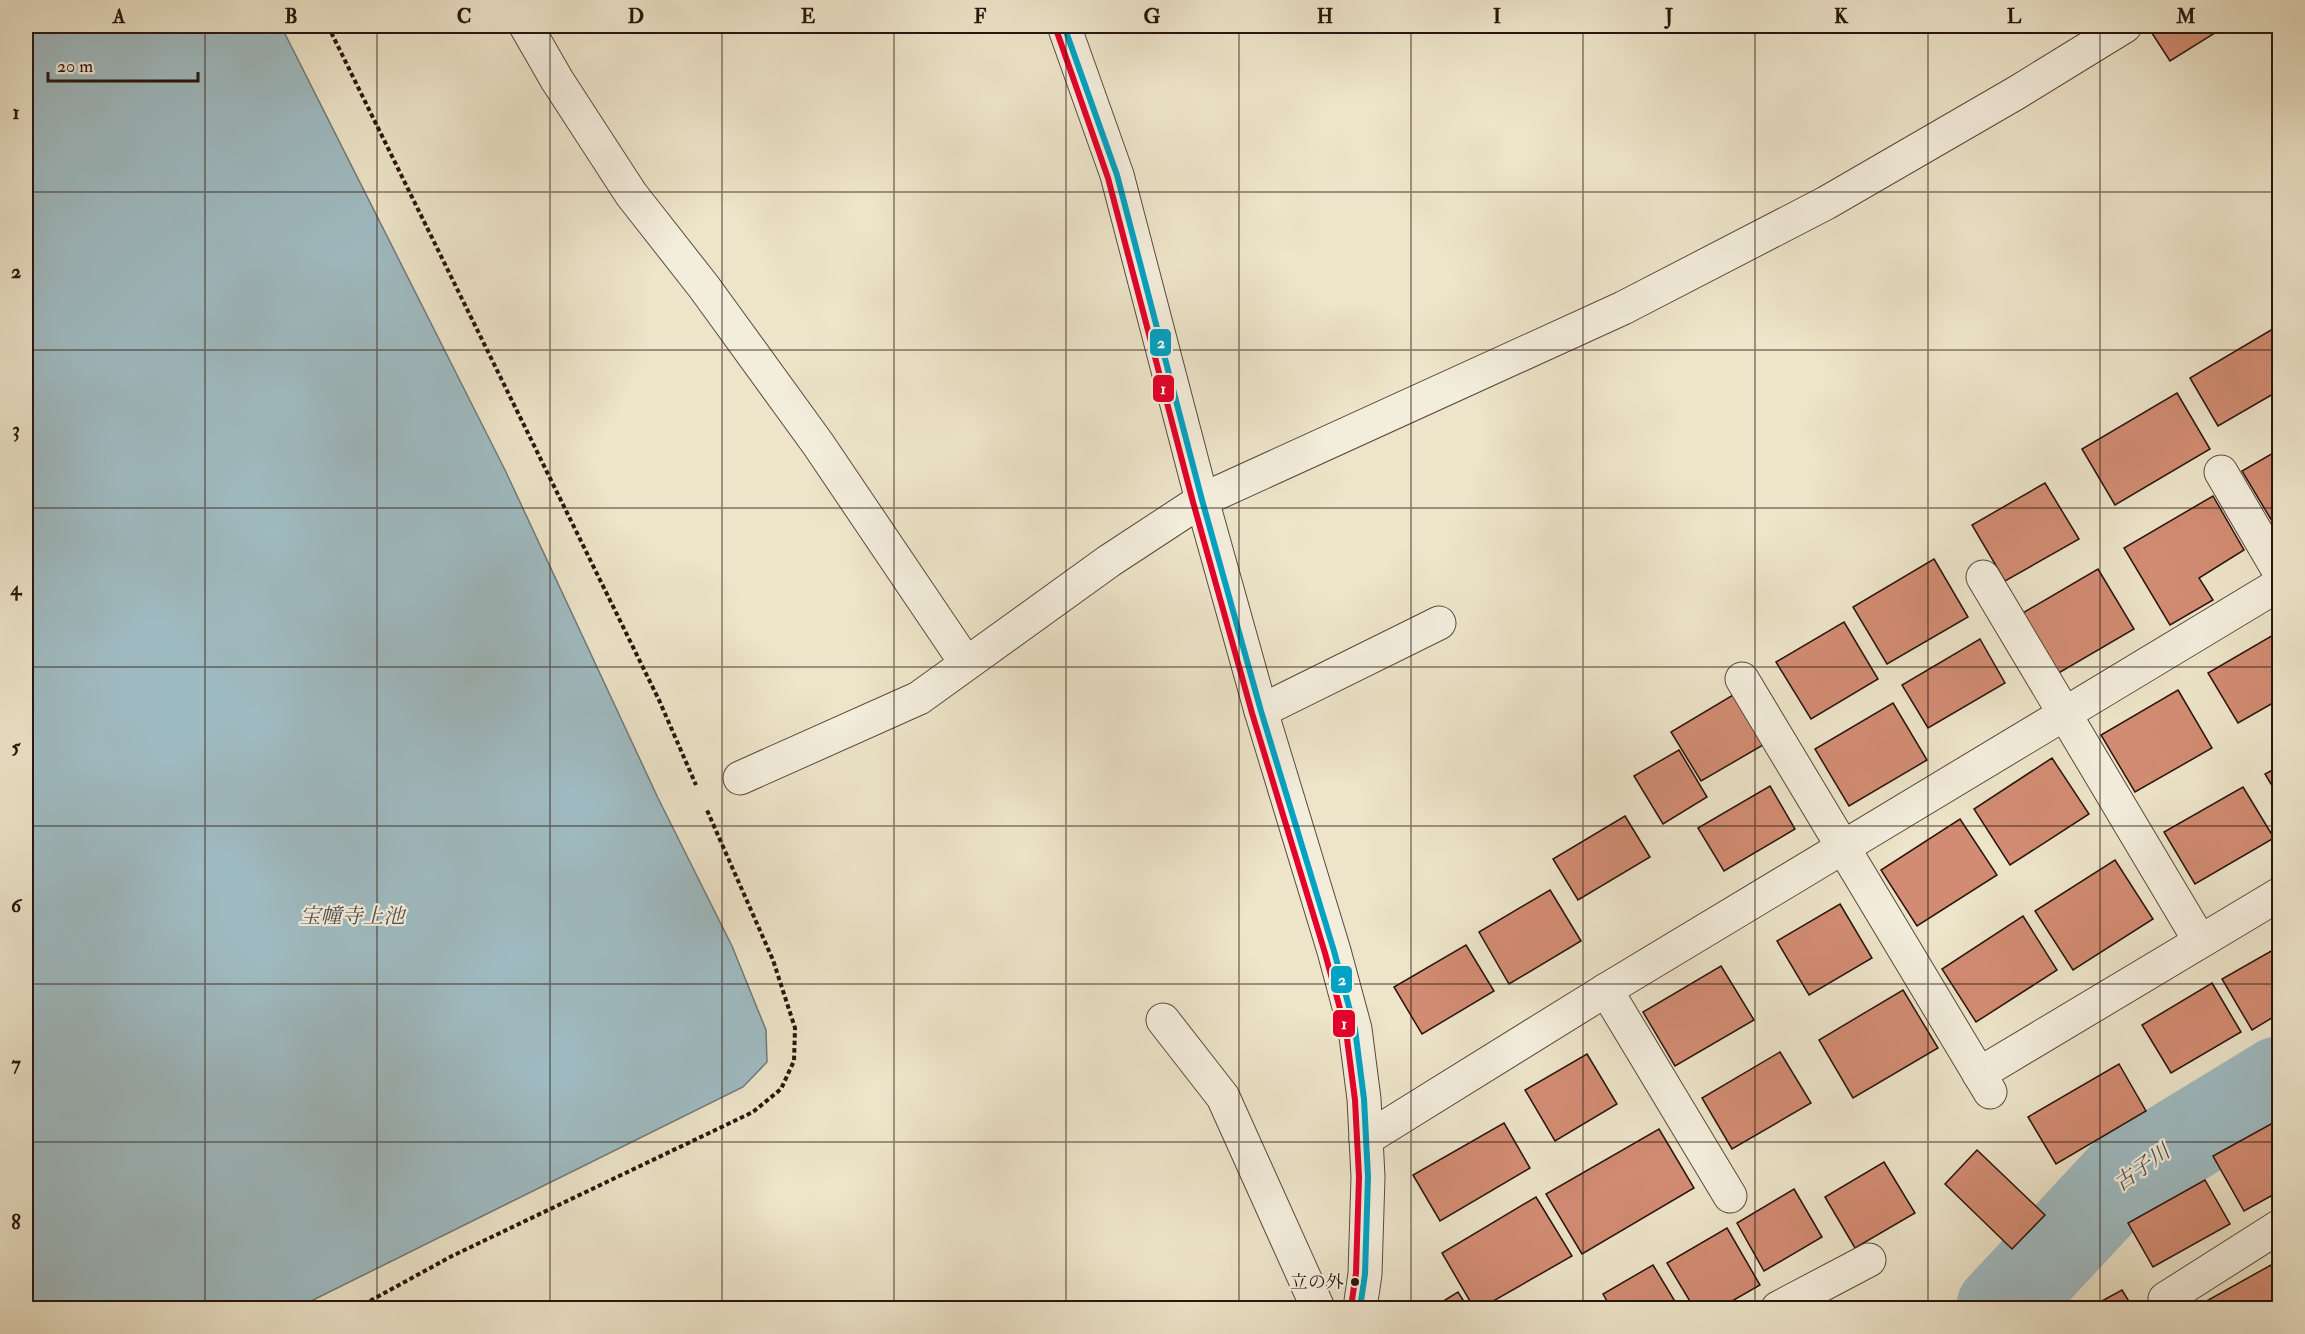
<svg xmlns="http://www.w3.org/2000/svg" width="2305" height="1334" font-family="'IM FELL Double Pica','Noto Serif JP',serif">
<style>
.water{fill:#9fbbc2;stroke:#70797a;stroke-width:1.5}
.lines{fill:none;stroke-linecap:round;stroke-linejoin:round}
.river{stroke:#9fbbc2;stroke-width:90}
.building{fill:#d28c73;stroke:#29150d;stroke-width:1.5}
.minor-casing{stroke:#5a493c;stroke-width:35}
.path{stroke:#29150d;stroke-width:4;stroke-dasharray:4.5 3;stroke-linecap:butt}
.minor{stroke:#f3eddc;stroke-width:33}
.bus-1-casing{stroke:#f3eddc;stroke-width:10}
.bus-2-casing{stroke:#f3eddc;stroke-width:10}
.bus-1{stroke:#02a2c4;stroke-width:6}
.bus-2{stroke:#e4002b;stroke-width:6}
.grid{fill:none;stroke:#29150d;stroke-width:1.5;stroke-opacity:0.55}
.bus-dot{fill:#29150d;stroke:#f3eddc;stroke-width:2}
.labels{text-anchor:middle;dominant-baseline:central;stroke-width:4.5;stroke-linejoin:round;paint-order:stroke}
.bus-label{font-size:18px;fill:#29150d;stroke:#f3eddc;text-anchor:end}
.water-label{font-size:21px;font-style:italic;fill:#524f4c;stroke:#f3eddc}
.line-badge{stroke:#f3eddc;stroke-width:2}
.badge-label{font-size:16px;text-anchor:middle;font-weight:bold;fill:#fff}
.neatline{fill:none;stroke:#29150d;stroke-width:2}
.grid-label{font-size:20px;text-anchor:middle;font-weight:bold;fill:#29150d}
</style>
<rect width="100%" height="100%" fill="#ede4c9"/>
<filter id="stains"><feTurbulence type="fractalNoise" baseFrequency=".00333" numOctaves="4"/><feColorMatrix values="0 0 0 0 .2 0 0 0 0 .09 0 0 0 0 .02 0 0 0 .5 -.17"/></filter>
<radialGradient id="worn" r=".72"><stop offset=".6" stop-color="#630" stop-opacity="0"/><stop offset="1" stop-color="#630" stop-opacity=".3"/></radialGradient>
<polygon class="water" points="26,26 281,26 505,470 658,798 732,946 766,1030 767,1062 743,1087 297,1308 26,1308"/>
<g class="lines">
<polyline class="river" points="2001,1308 2123,1177 2280,1081"/>
</g>
<g class="building">
<polygon points="2158,26 2226,26 2170,61 2150,30"/>
<polygon points="2271,330 2280,344 2280,390 2218,426 2190,378"/>
<polygon points="2177,393 2210,449 2115,505 2082,449"/>
<polygon points="2280,449 2280,523 2275,526 2242,471"/>
<polygon points="2045,483 2079,539 2005,581 1972,525"/>
<polygon points="2213,496 2244,550 2199,578 2213,600 2170,625 2124,548"/>
<polygon points="1934,559 1968,617 1887,664 1853,607"/>
<polygon points="2098,569 2134,629 2057,674 2021,614"/>
<polygon points="1844,622 1878,679 1811,719 1776,662"/>
<polygon points="2280,631 2280,699 2238,723 2208,673"/>
<polygon points="1980,639 2005,683 1928,728 1902,685"/>
<polygon points="2178,690 2212,748 2135,792 2101,735"/>
<polygon points="1733,695 1763,745 1701,781 1671,732"/>
<polygon points="1893,703 1927,760 1849,806 1815,749"/>
<polygon points="1679,750 1707,797 1663,824 1634,776"/>
<polygon points="2052,758 2089,814 2010,865 1974,809"/>
<polygon points="2280,766 2280,799 2265,774"/>
<polygon points="1770,786 1795,829 1724,871 1698,828"/>
<polygon points="2243,787 2274,838 2195,884 2164,832"/>
<polygon points="1625,816 1650,857 1578,900 1553,859"/>
<polygon points="1960,819 1997,875 1917,926 1881,870"/>
<polygon points="2115,860 2153,919 2073,970 2035,911"/>
<polygon points="1550,890 1581,941 1509,984 1479,932"/>
<polygon points="1840,904 1872,958 1809,995 1777,941"/>
<polygon points="2023,916 2057,970 1976,1022 1942,969"/>
<polygon points="1466,945 1494,991 1422,1034 1394,987"/>
<polygon points="2280,946 2280,1013 2252,1030 2222,979"/>
<polygon points="1721,966 1754,1020 1675,1066 1643,1012"/>
<polygon points="2212,983 2241,1032 2171,1073 2142,1025"/>
<polygon points="1903,990 1938,1048 1853,1098 1819,1040"/>
<polygon points="1780,1052 1811,1103 1732,1149 1702,1098"/>
<polygon points="1587,1054 1617,1104 1555,1141 1525,1090"/>
<polygon points="2119,1064 2146,1111 2056,1164 2028,1117"/>
<polygon points="2280,1119 2280,1191 2244,1211 2213,1156"/>
<polygon points="1504,1123 1530,1168 1440,1221 1413,1175"/>
<polygon points="1659,1129 1694,1188 1582,1254 1546,1194"/>
<polygon points="1977,1150 2045,1215 2012,1249 1945,1184"/>
<polygon points="1884,1162 1915,1213 1855,1248 1825,1197"/>
<polygon points="2205,1180 2230,1224 2153,1267 2128,1223"/>
<polygon points="1794,1189 1822,1237 1764,1271 1737,1223"/>
<polygon points="1536,1197 1572,1256 1481,1308 1474,1308 1442,1253"/>
<polygon points="1727,1228 1760,1285 1720,1308 1694,1308 1667,1263"/>
<polygon points="1653,1265 1679,1308 1611,1308 1603,1294"/>
<polygon points="2271,1265 2280,1281 2280,1308 2194,1308"/>
<polygon points="2122,1290 2133,1308 2089,1308"/>
<polygon points="1458,1292 1468,1308 1432,1308"/>
</g>
<g class="lines">
<g class="minor-casing">
<g id="minor">
<polyline points="526,26 557,80 631,194 704,287 818,444 966,663"/>
<polyline points="1064,26 1117,175 1202,500 1261,711 1334,951 1355,1029 1364,1099 1368,1177 1365,1274 1360,1308"/>
<polyline points="2221,472 2280,573"/>
<polyline points="1983,577 2200,941"/>
<polyline points="1742,679 1990,1092"/>
<polyline points="1261,711 1439,623"/>
<polyline points="740,778 919,698 1109,561 1202,500 1623,308 1826,203 2016,93 2125,26"/>
<polyline points="1606,990 1730,1196"/>
<polyline points="1163,1020 1223,1097 1318,1308"/>
<polyline points="1979,1074 2280,894"/>
<polyline points="1366,1139 1606,990 2280,584"/>
<polyline points="1778,1308 1869,1260"/>
<polyline points="2171,1308 2165,1299 2280,1226"/>
</g>
</g>
<g class="path">
<polyline points="328,26 659,700 696,785"/>
<polyline points="357,1308 452,1256 753,1112 781,1089 794,1061 795,1028 773,960 706,808"/>
</g>
<use href="#minor" class="minor"/>
<g class="bus-1-casing">
<polyline id="bus-1" points="1064,26 1117,175 1202,500 1261,711 1334,951 1355,1029 1364,1099 1368,1177 1365,1274 1360,1308"/>
</g>
<g class="bus-2-casing">
<polyline id="bus-2" points="1056,29 1108,178 1193,502 1252,713 1325,953 1346,1031 1355,1100 1359,1177 1356,1273 1351,1307"/>
</g>
<use href="#bus-1" class="bus-1"/>
<use href="#bus-2" class="bus-2"/>
</g>
<path class="grid" d="M205,26V1308M377,26V1308M550,26V1308M722,26V1308M894,26V1308M1066,26V1308M1239,26V1308M1411,26V1308M1583,26V1308M1755,26V1308M1928,26V1308M2100,26V1308M26,192H2280M26,350H2280M26,508H2280M26,667H2280M26,826H2280M26,984H2280M26,1142H2280"/>
<circle class="bus-dot" cx="1355" cy="1282" r="5"/>
<g class="labels">
<g class="bus-label">
<text x="1344" y="1282">立の外</text>
</g>
<g class="water-label">
<text x="352" y="916">宝幢寺上池</text>
<text transform="translate(2142 1168) rotate(-36)">古子川</text>
</g>
</g>
<g class="line-badge">
<rect x="1149" y="328" width="23" height="29" rx="6" fill="#02a2c4"/>
<rect x="1152" y="374" width="23" height="29" rx="6" fill="#e4002b"/>
<rect x="1330" y="965" width="23" height="29" rx="6" fill="#02a2c4"/>
<rect x="1332" y="1009" width="24" height="29" rx="6" fill="#e4002b"/>
</g>
<g class="badge-label">
<text x="1161" y="348">2</text>
<text x="1163" y="394">1</text>
<text x="1342" y="985">2</text>
<text x="1344" y="1029">1</text>
</g>
<rect width="2305" height="1334" fill="none" stroke="#ede4c9" stroke-width="66"/>
<path d="M48 72v9h150v-9" fill="none" stroke="#29150d" stroke-width="3"/>
<text x="57" y="72" font-size="18" fill="#29150d" stroke="#f3eddc" stroke-width="4.5" paint-order="stroke">20 m</text>
<rect x="33" y="33" width="2239" height="1268" class="neatline"/>
<g class="grid-label">
<text x="119" y="23">A</text>
<text x="291" y="23">B</text>
<text x="464" y="23">C</text>
<text x="636" y="23">D</text>
<text x="808" y="23">E</text>
<text x="980" y="23">F</text>
<text x="1152" y="23">G</text>
<text x="1325" y="23">H</text>
<text x="1497" y="23">I</text>
<text x="1669" y="23">J</text>
<text x="1841" y="23">K</text>
<text x="2014" y="23">L</text>
<text x="2186" y="23">M</text>
<text x="16" y="119">1</text>
<text x="16" y="278">2</text>
<text x="16" y="436">3</text>
<text x="16" y="595">4</text>
<text x="16" y="753">5</text>
<text x="16" y="912">6</text>
<text x="16" y="1070">7</text>
<text x="16" y="1229">8</text>
</g>
<rect width="100%" height="100%" filter="url(#stains)"/>
<rect width="100%" height="100%" fill="url(#worn)"/>
</svg>
